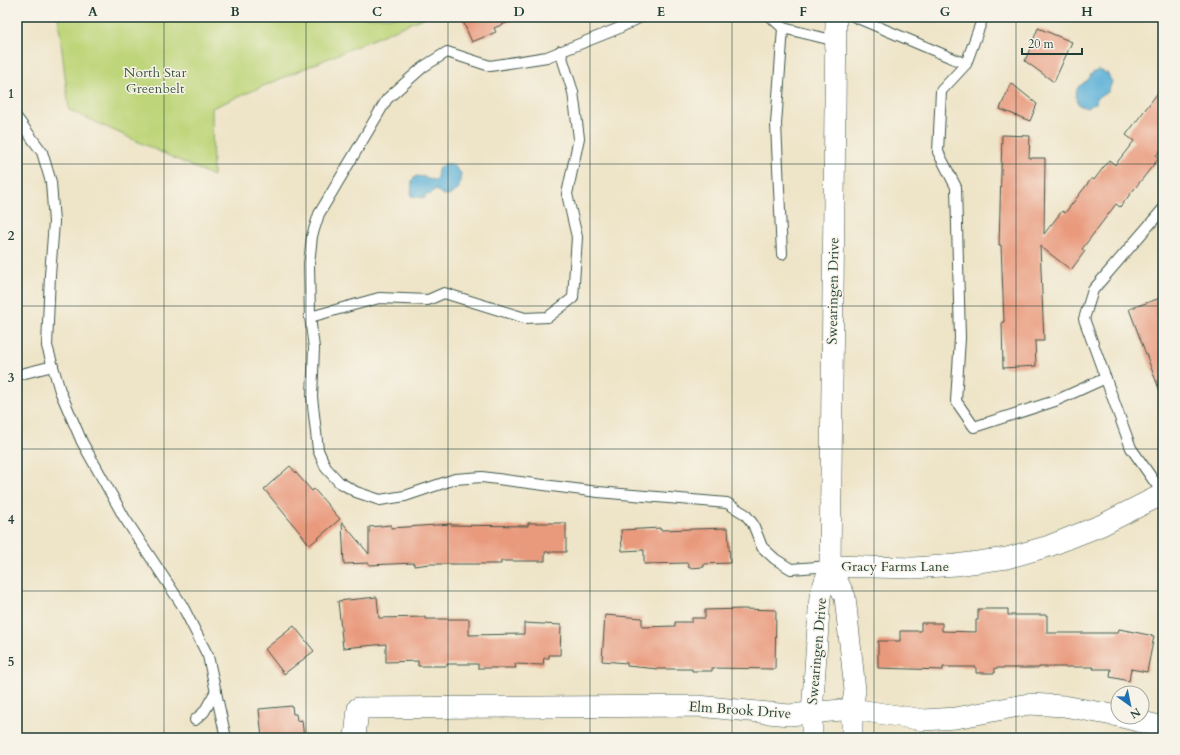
<svg xmlns="http://www.w3.org/2000/svg" width="1180" height="755" font-family="Cardo,serif">
<style>
.green{fill:#bed579;stroke:#6e8956}
.water{fill:#5cb1d8;stroke:#3e7786}
.building{fill:#e9997c}
.lines{fill:none;stroke-linecap:round;stroke-linejoin:round}
.lane-casing{stroke:#3e564a;stroke-width:12}
.street-casing{stroke:#3e564a;stroke-width:22}
.lane{stroke:#fff;stroke-width:10}
.street{stroke:#fff;stroke-width:21}
.grid{fill:none;stroke:#1f3d34;stroke-width:1;stroke-opacity:0.55}
.labels{text-anchor:middle;dominant-baseline:central;stroke-width:3;stroke-linejoin:round;paint-order:stroke}
.park-label{font-size:14px;fill:#3f5b42;stroke:#f7f3e8}
.street-label{font-size:14px;fill:#1f3d34;stroke:#f7f3e8}
.neatline{fill:none;stroke:#1f3d34;stroke-width:1.5}
.grid-label{font-size:13px;text-anchor:middle;font-weight:bold;fill:#1f3d34}
</style>
<rect width="100%" height="100%" fill="#f7f3e8"/>
<filter id="ink" filterUnits="userSpaceOnUse"><feTurbulence type="fractalNoise" baseFrequency=".025" numOctaves="2"/><feDisplacementMap in="SourceGraphic" scale="8" xChannelSelector="R" yChannelSelector="G"/><feConvolveMatrix kernelMatrix="1 2 1 2 8 2 1 2 1" color-interpolation-filters="sRGB"/></filter>
<filter id="wash" filterUnits="userSpaceOnUse"><feTurbulence type="fractalNoise" baseFrequency=".012" numOctaves="4" result="noise"/><feDisplacementMap in="SourceGraphic" scale="16" xChannelSelector="R" yChannelSelector="G"/><feGaussianBlur stdDeviation="0.9" result="paint"/><feColorMatrix in="noise" values="0 0 0 0 0 0 0 0 0 0 0 0 0 0 0 0 0 1.4 0 .05"/><feComposite in="paint" operator="in"/></filter>
<g filter="url(#wash)">
<rect width="100%" height="100%" fill="#eee4c7"/>
<polygon class="green" points="58,17 425,17 212,108 213,176 69,110"/>
<g class="water">
<polygon points="1098,70 1107,73 1112,82 1108,92 1097,98 1096,103 1087,108 1079,105 1075,96 1078,87 1089,79 1091,74"/>
<polygon points="444,164 452,164 461,173 459,188 449,196 441,194 438,191 434,190 430,195 425,194 425,198 411,196 412,180 416,176 425,177 427,179 435,180 437,178 438,169"/>
</g>
<g id="blocks">
<g class="building">
<polygon points="461,17 521,17 494,28 496,32 472,42"/>
<polygon points="1038,28 1072,42 1054,82 1025,61"/>
<polygon points="1011,83 1037,104 1030,121 1000,109"/>
<polygon points="1163,86 1163,147 1156,156 1159,158 1120,207 1116,204 1082,249 1085,251 1071,270 1040,246 1044,341 1035,341 1036,366 1003,368 1002,322 1004,322 1001,245 999,245 1002,135 1030,136 1029,158 1045,158 1044,234 1062,211 1065,213 1092,178 1094,180 1109,160 1115,165 1134,141 1126,135"/>
<polygon points="1163,297 1163,394 1161,394 1129,309"/>
<polygon points="290,466 312,491 314,489 340,519 310,545 264,489"/>
<polygon points="342,522 369,554 369,527 391,525 391,528 451,524 451,525 528,526 528,523 566,523 566,552 545,552 545,561 501,561 501,564 430,564 414,566 414,563 369,565 369,563 344,564"/>
<polygon points="660,528 660,530 728,528 730,563 704,564 704,567 689,568 688,563 644,564 644,550 622,551 621,530"/>
<polygon points="377,597 379,618 425,617 425,619 469,619 469,635 524,634 524,623 561,625 560,655 549,655 549,658 544,658 543,665 515,664 516,668 478,668 478,664 447,664 447,666 418,666 418,661 386,662 386,644 343,648 338,601"/>
<polygon points="743,609 776,610 775,669 712,668 712,671 692,671 692,669 658,669 627,666 627,663 602,661 605,615 642,618 642,627 675,626 675,622 692,622 692,618 705,618 705,610"/>
<polygon points="978,609 1008,609 1008,615 1047,615 1047,633 1118,633 1119,629 1154,636 1147,672 1131,669 1129,681 1110,677 1111,669 1093,669 1094,667 1039,667 1039,668 995,668 995,673 976,673 976,667 943,667 943,670 878,668 878,641 900,641 900,631 921,631 921,623 942,623 942,631 976,632 976,620 978,620"/>
<polygon points="294,626 314,651 284,674 265,649"/>
<polygon points="292,706 293,714 296,714 297,721 302,720 304,738 262,738 259,709"/>
</g>
</g>
</g>
<g filter="url(#ink)">
<use href="#blocks" fill-opacity="0" stroke="#3e564a" stroke-width="1"/>
<g class="lines">
<g class="lane-casing">
<g id="lane">
<polyline points="641,17 617,29 547,57 490,66 447,52 423,67 387,99 319,214 312,236 309,264 310,317 314,348 312,397 318,450 326,468 339,482 356,492 380,500 405,496 455,479 482,477 598,492 727,503 745,514 753,524 762,547 775,559 791,569 830,566"/>
<polyline points="771,17 783,28 776,124 782,254"/>
<polyline points="855,17 966,64"/>
<polyline points="983,17 966,64 941,91 938,152 956,187 960,338 956,401 974,427 1055,401 1106,378"/>
<polyline points="783,28 836,41"/>
<polyline points="17,118 42,152 51,182 54,222 50,275 47,346 60,391 82,442 124,517 182,605 208,656 226,738"/>
<polyline points="1163,209 1093,290 1084,319 1131,448 1163,494"/>
<polyline points="310,317 379,298 428,300 444,293 525,318 548,317 573,298 577,237 567,194 579,138 573,92 560,51"/>
<polyline points="17,375 53,366"/>
<polyline points="195,720 204,712 216,691"/>
</g>
</g>
<g class="street-casing">
<g id="street">
<polyline points="830,566 913,568 956,565 1007,558 1049,546 1102,525 1163,494"/>
<polyline points="830,566 845,597 855,690 852,709 852,738"/>
<polyline points="1122,717 1163,727"/>
<polyline points="355,738 358,708 698,706 789,715 852,709 924,720 956,718 1029,704 1064,706 1118,716"/>
<polyline points="812,738 812,713 820,596 830,566 836,17"/>
</g>
</g>
<use href="#lane" class="lane"/>
<use href="#street" class="street"/>
</g>
</g>
<path class="grid" d="M164,17V738M306,17V738M448,17V738M590,17V738M732,17V738M874,17V738M1016,17V738M17,164H1163M17,306H1163M17,449H1163M17,591H1163"/>
<g class="labels">
<g class="park-label">
<text x="155" y="72">North Star<tspan x="155" dy="16">Greenbelt</tspan></text>
</g>
<g class="street-label">
<text transform="translate(833 291) rotate(-89)">Swearingen Drive</text>
<text x="895" y="566">Gracy Farms Lane</text>
<text transform="translate(817 651) rotate(-85)">Swearingen Drive</text>
<text transform="translate(740 710) rotate(4)">Elm Brook Drive</text>
</g>
</g>
<rect width="1180" height="755" fill="none" stroke="#f7f3e8" stroke-width="44"/>
<g transform="translate(1130 705) rotate(147)"><circle r="19" fill="#f7f3e8" stroke="#a1aaa0"/>
<path d="M0-3L7 15L0 10L-7 15Z" fill="#1f6fb2"/>
<text y="-6" font-size="11" font-weight="bold" text-anchor="middle" fill="#1f3d34">N</text>
</g>
<path d="M1022 48v6h60v-6" fill="none" stroke="#1f3d34" stroke-width="2"/>
<text x="1028" y="48" font-size="12" fill="#1f3d34" stroke="#f7f3e8" stroke-width="3" paint-order="stroke">20 m</text>
<rect x="22" y="22" width="1136" height="711" class="neatline"/>
<g class="grid-label">
<text x="93" y="16">A</text>
<text x="235" y="16">B</text>
<text x="377" y="16">C</text>
<text x="519" y="16">D</text>
<text x="661" y="16">E</text>
<text x="803" y="16">F</text>
<text x="945" y="16">G</text>
<text x="1087" y="16">H</text>
<text x="11" y="98">1</text>
<text x="11" y="240">2</text>
<text x="11" y="382">3</text>
<text x="11" y="524">4</text>
<text x="11" y="666">5</text>
</g>
</svg>
